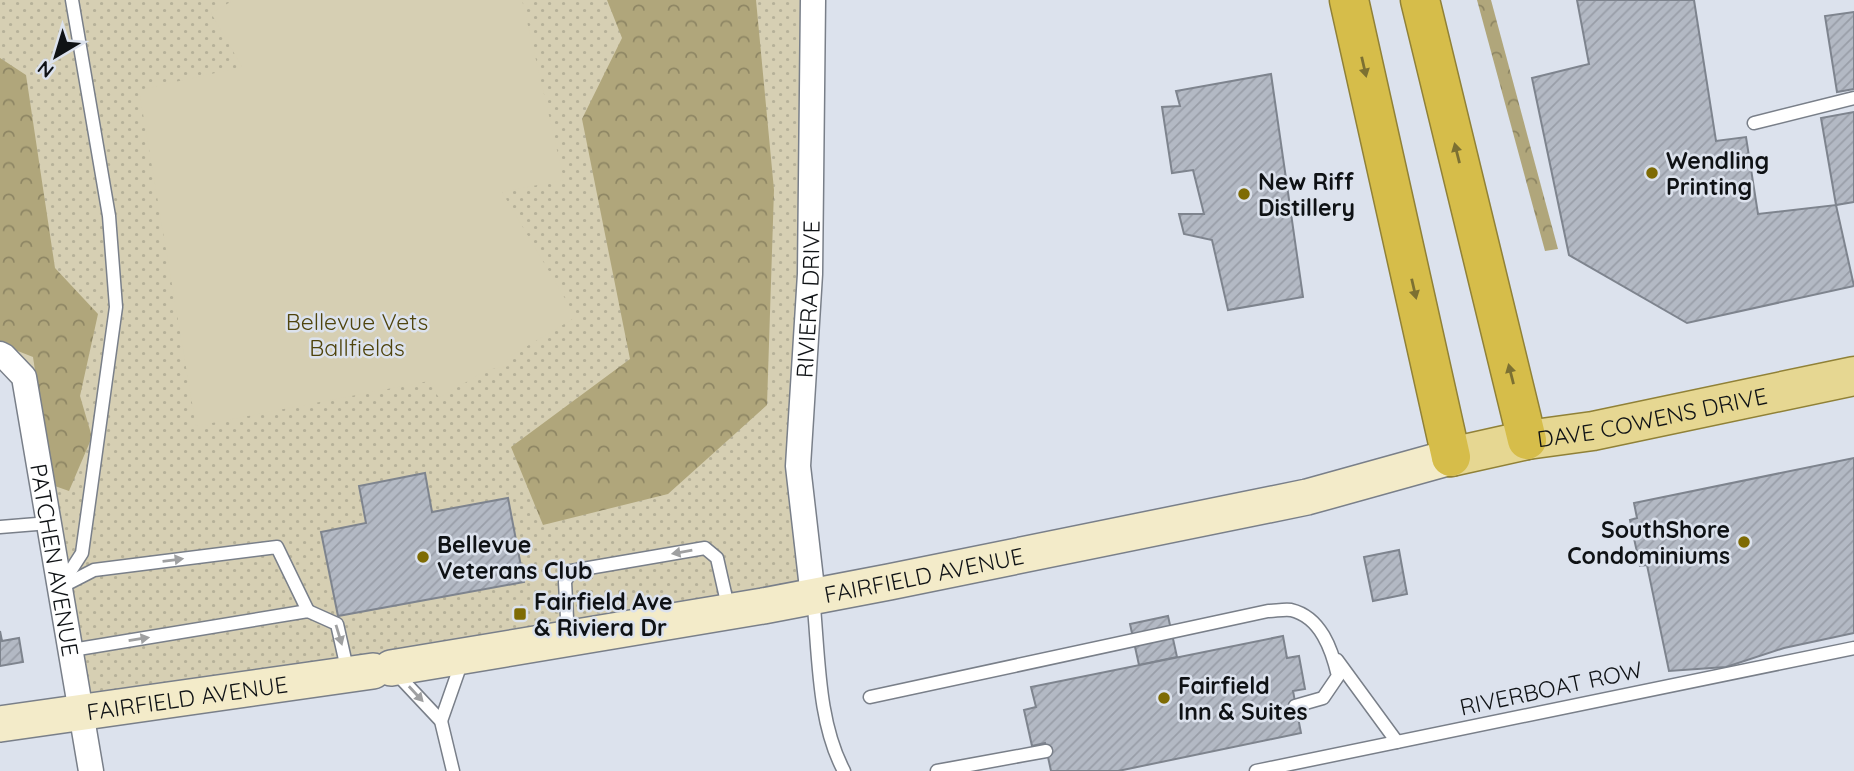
<svg xmlns="http://www.w3.org/2000/svg" width="1854" height="771" font-family="Quicksand,sans-serif">
<style>
.grass{fill:url(#grass-dots)}
.forest{fill:url(#forest-crowns)}
.garden{fill:#d6cfb3}
.building{fill:url(#building-hatch);stroke:#7e848e;stroke-width:2}
.lines{fill:none;stroke-linecap:round;stroke-linejoin:round}
.service-casing{stroke:#797f89;stroke-width:15}
.minor-casing{stroke:#797f89;stroke-width:27}
.secondary-casing{stroke:#797f89;stroke-width:38}
.primary-casing{stroke:#908137;stroke-width:41}
.motorway-casing{stroke:#908137;stroke-width:41}
.service{stroke:#fff;stroke-width:12}
.minor{stroke:#fff;stroke-width:24}
.secondary{stroke:#f3ebc9;stroke-width:35}
.primary{stroke:#e6d792;stroke-width:38}
.motorway{stroke:#d6bd4a;stroke-width:38}
.oneway{fill:#7c7032}
.oneway2{fill:#9fa0a1}
.poi-dot{fill:#7e6b04;stroke:#dce2ed;stroke-width:2.5}
.labels{text-anchor:middle;dominant-baseline:central;stroke-width:5;stroke-linejoin:round;paint-order:stroke}
.poi-label{font-size:23px;font-weight:bold;fill:#0f1215;stroke:#dce2ed;text-anchor:start}
.street-label{font-size:23px;fill:#0f1215;stroke:#dce2ed}
.park-label{font-size:23px;fill:#4f440d;stroke:#dce2ed}
</style>
<defs>
<pattern id="grass-dots" width="8" height="8" patternUnits="userSpaceOnUse" patternTransform="scale(1.75)"><rect width="8" height="8" fill="#d6cfb3"/><path d="M2 2h.1M6 6h.1" fill="none" stroke="#b6b199" stroke-width="1.8" stroke-linecap="round"/></pattern>
<pattern id="forest-crowns" width="20" height="18" patternUnits="userSpaceOnUse" patternTransform="scale(1.75)"><rect width="20" height="18" fill="#b0a67b"/><path d="M2 6a3 3 0 1 1 6 0M12 15a3 3 0 1 1 6 0" fill="none" stroke="#8e8664"/></pattern>
<pattern id="building-hatch" width="6" height="6" patternUnits="userSpaceOnUse" patternTransform="scale(1.75)"><rect width="6" height="6" fill="#b3b9c4"/><path d="M-1 1l2-2M0 6l6-6M5 7l2-2" fill="none" stroke="#999ea8"/></pattern>
</defs>
<rect width="100%" height="100%" fill="#dce2ed"/>
<polygon class="grass" points="0,0 813,0 798,466 813,597 82,711 49,523 0,330"/>
<g class="forest">
<polygon points="607,0 756,0 774,190 767,405 668,494 543,525 511,447 630,359 582,119 622,38"/>
<polygon points="1477,0 1491,0 1558,249 1545,251"/>
<polygon points="0,58 26,75 55,268 98,314 80,396 92,437 69,491 52,485 33,357 0,344"/>
</g>
<polygon class="garden" points="234,0 522,0 564,180 502,192 576,317 507,358 509,366 487,370 439,398 429,381 196,426 139,90 242,67 211,13"/>
<g class="building">
<polygon points="1577,0 1694,0 1716,141 1746,137 1758,214 1836,205 1854,286 1687,323 1569,255 1532,78 1589,64"/>
<polygon points="1854,12 1854,89 1837,92 1825,16"/>
<polygon points="1271,74 1303,297 1228,310 1212,240 1184,234 1179,214 1204,214 1193,170 1172,173 1162,107 1180,106 1176,91"/>
<polygon points="1854,112 1854,202 1836,205 1821,118"/>
<polygon points="1854,458 1854,633 1784,648 1726,667 1669,671 1647,565 1640,566 1630,520 1637,518 1634,503"/>
<polygon points="425,473 432,512 508,498 524,582 338,616 321,532 366,523 359,486"/>
<polygon points="1399,550 1407,594 1373,601 1364,557"/>
<polygon points="1168,616 1177,657 1139,665 1130,624"/>
<polygon points="0,631 2,641 19,638 23,662 0,666"/>
<polygon points="1283,636 1287,658 1299,656 1305,689 1293,691 1301,733 1118,771 1051,771 1045,743 1032,746 1024,710 1036,707 1031,687"/>
</g>
<g class="lines">
<g class="service-casing">
<g id="service">
<polyline points="1754,123 1854,98"/>
<polyline points="0,527 49,523"/>
<polyline points="62,584 82,553 116,307 109,216 72,0"/>
<polyline points="61,587 94,570 277,547 308,611"/>
<path d="M813,597C819,653 817,721 844,771"/>
<polyline points="568,636 565,582 571,571 705,548 717,558 729,611"/>
<polyline points="72,650 308,611 337,624 348,673"/>
<polyline points="1337,660 1397,742"/>
<polyline points="394,671 441,721 453,771"/>
<path d="M870,697L1268,611C1275,611 1284,609 1291,610C1321,617 1332,650 1338,676L1323,698L1295,706"/>
<polyline points="441,721 462,661"/>
<polyline points="937,771 1046,751"/>
<polyline points="1256,771 1854,648"/>
</g>
</g>
<g class="minor-casing">
<g id="minor">
<path id="s1" d="M0,354L4,356L24,377L91,771"/>
<path id="s2" d="M813,597L798,466L810,274L813,0"/>
</g>
</g>
<g class="secondary-casing">
<g id="secondary">
<path id="s3" d="M391,668L763,606L889,582L1307,497L1451,457"/>
<path id="s4" d="M0,724L373,671"/>
</g>
</g>
<g class="primary-casing">
<g id="primary">
<path id="s5" d="M1451,457L1527,440L1593,431L1854,376"/>
</g>
</g>
<g class="motorway-casing">
<g id="motorway">
<polyline points="1349,0 1451,457"/>
<polyline points="1420,0 1527,440"/>
</g>
</g>
<use href="#service" class="service"/>
<use href="#minor" class="minor"/>
<use href="#secondary" class="secondary"/>
<use href="#primary" class="primary"/>
<use href="#motorway" class="motorway"/>
</g>
<defs><path id="oneway-solid" d="M-6-.8H1V-3.2L6.5 0L1 3.2V.8H-6Z" transform="scale(1.75)"/></defs>
<g class="oneway">
<use href="#oneway-solid" transform="translate(1364 67) rotate(77)"/>
<use href="#oneway-solid" transform="translate(1457 153) rotate(-104)"/>
<use href="#oneway-solid" transform="translate(1414 289) rotate(77)"/>
<use href="#oneway-solid" transform="translate(1511 374) rotate(-104)"/>
</g>
<g class="oneway2">
<use href="#oneway-solid" transform="translate(682 552) rotate(170)"/>
<use href="#oneway-solid" transform="translate(173 560) rotate(-7)"/>
<use href="#oneway-solid" transform="translate(339 635) rotate(73)"/>
<use href="#oneway-solid" transform="translate(139 639) rotate(-9)"/>
<use href="#oneway-solid" transform="translate(416 694) rotate(47)"/>
</g>
<g class="poi-dot">
<circle cx="1652" cy="173" r="7"/>
<circle cx="1244" cy="194" r="7"/>
<circle cx="1744" cy="542" r="7"/>
<circle cx="423" cy="557" r="7"/>
<rect x="513" y="607" width="14" height="14" rx="3.5"/>
<circle cx="1164" cy="698" r="7"/>
</g>
<g class="labels">
<g class="poi-label">
<text x="1666" y="160">Wendling<tspan x="1666" dy="26">Printing</tspan></text>
<text x="1258" y="181">New Riff<tspan x="1258" dy="26">Distillery</tspan></text>
<text x="1730" y="529" text-anchor="end">SouthShore<tspan x="1730" dy="26">Condominiums</tspan></text>
<text x="437" y="544">Bellevue<tspan x="437" dy="26">Veterans Club</tspan></text>
<text x="534" y="601">Fairfield Ave<tspan x="534" dy="26">&amp; Riviera Dr</tspan></text>
<text x="1178" y="685">Fairfield<tspan x="1178" dy="26">Inn &amp; Suites</tspan></text>
</g>
<g class="street-label">
<text stroke="none"><textPath href="#s2" startOffset="299">RIVIERA DRIVE</textPath></text>
<text stroke="none"><textPath href="#s5" startOffset="205">DAVE COWENS DRIVE</textPath></text>
<text stroke="none"><textPath href="#s1" startOffset="219">PATCHEN AVENUE</textPath></text>
<text stroke="none"><textPath href="#s3" startOffset="541">FAIRFIELD AVENUE</textPath></text>
<text transform="translate(1551 688) rotate(-12)">RIVERBOAT ROW</text>
<text stroke="none"><textPath href="#s4" startOffset="189">FAIRFIELD AVENUE</textPath></text>
</g>
<g class="park-label">
<text x="357" y="321">Bellevue Vets<tspan x="357" dy="26">Ballfields</tspan></text>
</g>
</g>
<g transform="translate(56 56) rotate(218)" stroke="#dce2ed" stroke-width="5" paint-order="stroke">
<path d="M0-5L12 26L0 18L-12 26Z" fill="#0f1215"/>
<text y="-10" font-size="19" font-weight="bold" text-anchor="middle" fill="#0f1215">N</text>
</g>
</svg>
